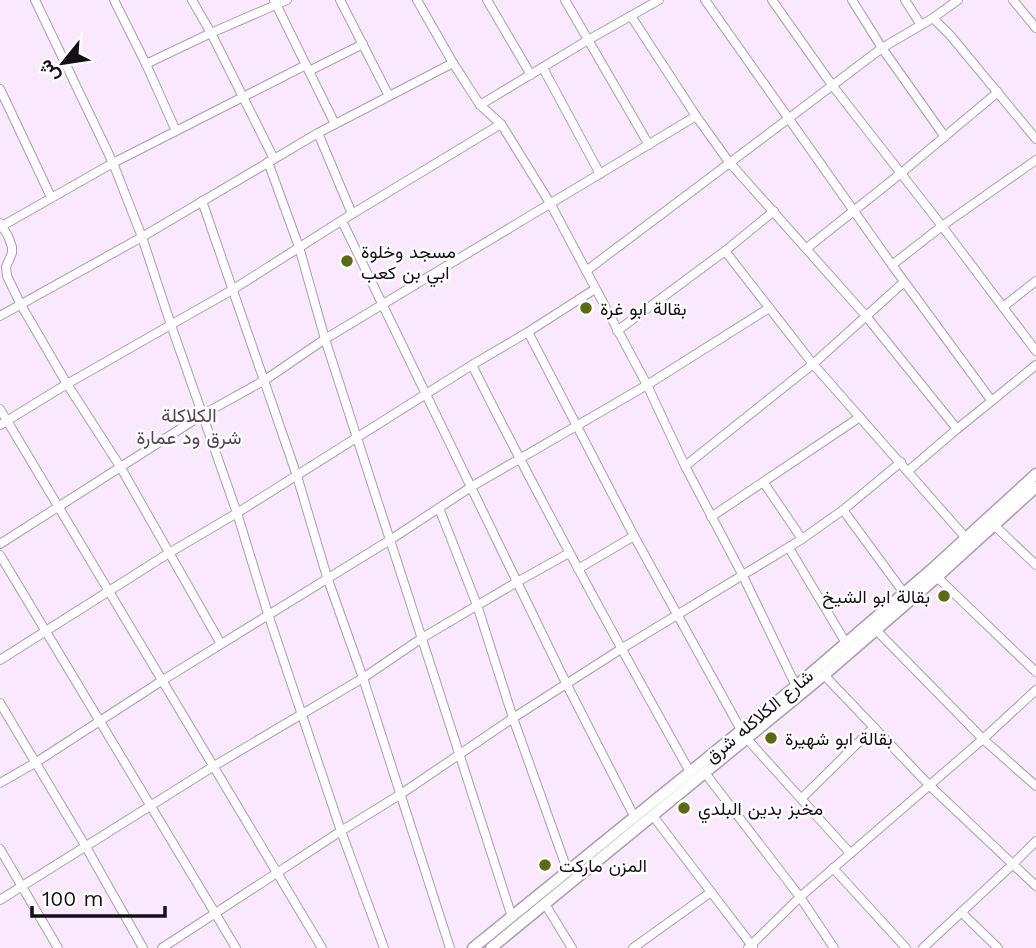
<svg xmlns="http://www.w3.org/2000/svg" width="1036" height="948" font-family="'Work Sans',Vazirmatn,sans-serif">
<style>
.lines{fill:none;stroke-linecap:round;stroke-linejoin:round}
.minor-casing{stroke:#ad9cb1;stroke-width:10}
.tertiary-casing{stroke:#ad9cb1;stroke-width:13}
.minor{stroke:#fff;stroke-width:8}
.tertiary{stroke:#fff;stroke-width:10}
.poi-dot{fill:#5c6a13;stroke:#fff;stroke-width:2.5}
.labels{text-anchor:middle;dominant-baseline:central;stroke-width:5;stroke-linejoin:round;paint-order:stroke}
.poi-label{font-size:18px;fill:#150f16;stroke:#fff;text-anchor:start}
.street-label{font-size:18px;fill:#150f16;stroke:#fff}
.neighbourhood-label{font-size:19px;fill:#524355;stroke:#fff}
</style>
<rect width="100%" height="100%" fill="#fae8ff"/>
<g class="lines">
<g class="minor-casing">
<g id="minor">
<polyline points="35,0 113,163 142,237 171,325 237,513 268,614 341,831 384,948"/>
<polyline points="114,0 146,64 176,131"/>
<polyline points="192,0 211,33 274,159"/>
<polyline points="274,0 335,124"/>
<polyline points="340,0 389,96"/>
<polyline points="417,0 453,63 480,105 501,124 550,203 647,385 685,466 742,574 796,686"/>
<polyline points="487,0 531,75"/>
<polyline points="565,0 649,145"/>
<polyline points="705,0 892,265 991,400"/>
<polyline points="772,0 832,85 942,226 1036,351"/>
<polyline points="852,0 882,48 945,137"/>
<polyline points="905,0 921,25"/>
<polyline points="1013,0 1036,28"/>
<polyline points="631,16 696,116 729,162 866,316 957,429"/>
<polyline points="933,18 950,35 1036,139"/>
<polyline points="146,64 211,33 287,0"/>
<polyline points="543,68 600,174"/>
<polyline points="309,71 363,44"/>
<polyline points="0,89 51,197"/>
<polyline points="480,105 588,40 659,0"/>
<polyline points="318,133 352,214"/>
<polyline points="268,162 299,247 325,339 512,917"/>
<polyline points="202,201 297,476 327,577 363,678 450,948"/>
<polyline points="342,221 567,685 635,818"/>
<polyline points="0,223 8,236 12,247 12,253 6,267 7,276 21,305 67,384 121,468 221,644"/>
<polyline points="2,226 113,163 306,65"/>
<polyline points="807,248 900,174 998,92"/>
<polyline points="725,251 813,364 966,538"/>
<polyline points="892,265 942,226 1036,160"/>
<polyline points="586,271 882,48 933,18 958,0"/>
<polyline points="1003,307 1036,281"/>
<polyline points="0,316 142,237 318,133 453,63"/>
<polyline points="617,331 725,251 774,211"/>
<polyline points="528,332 634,536 741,730"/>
<path d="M472,365C541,503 615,638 690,772"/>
<polyline points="0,409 322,948"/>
<polyline points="0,425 67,384 232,290 352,214 501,124"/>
<polyline points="685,466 813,364 904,282"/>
<polyline points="908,471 957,429 1036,365"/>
<polyline points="764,483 802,539"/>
<polyline points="439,508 477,605 513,718 568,872"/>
<polyline points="843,510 904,593"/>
<polyline points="711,517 860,417"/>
<polyline points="994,525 1036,565"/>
<polyline points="0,544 202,415 265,380 325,339 696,116"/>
<polyline points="789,548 846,643"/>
<polyline points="0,555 236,948"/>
<polyline points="578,569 634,536"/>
<polyline points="937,577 1036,672"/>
<polyline points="876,630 983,739 1036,786"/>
<polyline points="0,660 169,553 237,513 472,365 528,332 595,289"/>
<polyline points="824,675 929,785 1036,886"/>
<polyline points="0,703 86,847 143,948"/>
<polyline points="747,739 850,853"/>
<polyline points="705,773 800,897 834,948"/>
<polyline points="0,783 35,763 163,680 390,540 471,487 647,385 769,308"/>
<polyline points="802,798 874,727"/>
<polyline points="653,816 753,947"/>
<polyline points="0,849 58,948"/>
<polyline points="833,868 906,948"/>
<polyline points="0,900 214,766 363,678 422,638 517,582 569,553"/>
<polyline points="545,904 572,948"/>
<polyline points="961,912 998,948"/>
<polyline points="162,948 341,831 401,794 513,718 621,649 802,539 843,510 901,462"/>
<polyline points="633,948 711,892"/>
<polyline points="748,948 800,897 983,739 1036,690"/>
<polyline points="923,948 1013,864 1036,841"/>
</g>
</g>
<g class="tertiary-casing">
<g id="tertiary">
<polyline points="473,948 796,686 931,570 1036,474"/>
<polyline points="491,948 824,675 937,577 1036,487"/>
</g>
</g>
<use href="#minor" class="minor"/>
<use href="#tertiary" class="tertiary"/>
</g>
<g class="poi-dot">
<circle cx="347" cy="261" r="7"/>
<circle cx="586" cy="308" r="7"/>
<circle cx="944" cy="596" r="7"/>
<circle cx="771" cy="738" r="7"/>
<circle cx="684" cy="808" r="7"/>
<circle cx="545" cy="865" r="7"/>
</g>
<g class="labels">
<g class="poi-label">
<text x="361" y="251">مسجد وخلوة<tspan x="361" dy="21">ابي بن كعب</tspan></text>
<text x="600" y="308">بقالة ابو غرة</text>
<text x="930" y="596" text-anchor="end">بقالة ابو الشيخ</text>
<text x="785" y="738">بقالة ابو شهيرة</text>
<text x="698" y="808">مخبز بدين البلدي</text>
<text x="559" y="865">المزن ماركت</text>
</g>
<g class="street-label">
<text transform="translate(759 716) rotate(-40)">شارع الكلاكله شرق</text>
</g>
<g class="neighbourhood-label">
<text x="189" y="415">الكلاكلة<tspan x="189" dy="22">شرق ود عمارة</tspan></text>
</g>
</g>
<g transform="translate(63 63) rotate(240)" stroke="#ffffff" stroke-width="5" paint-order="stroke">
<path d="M0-5L12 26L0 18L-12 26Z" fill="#150f16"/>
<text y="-10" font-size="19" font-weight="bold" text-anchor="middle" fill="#150f16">ش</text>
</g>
<path d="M32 906v10h133v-10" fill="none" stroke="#150f16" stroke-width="3.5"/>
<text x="42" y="906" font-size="21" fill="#150f16" stroke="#ffffff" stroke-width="5" paint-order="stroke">100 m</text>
</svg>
